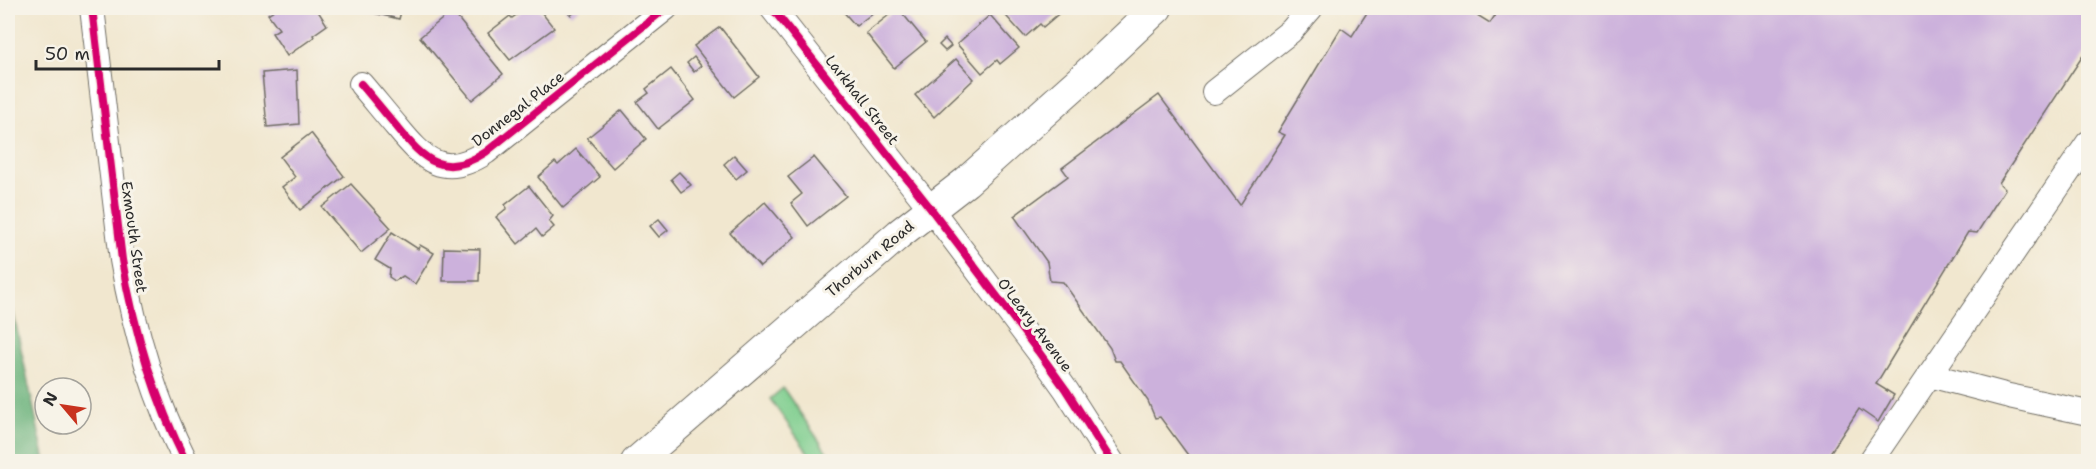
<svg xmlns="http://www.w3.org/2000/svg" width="2096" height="469" font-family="'Shantell Sans',sans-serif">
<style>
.green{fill:#7dcd8d;stroke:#547c5c;stroke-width:1.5}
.forest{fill:#66b078;stroke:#486e52;stroke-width:1.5}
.building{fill:#ccb1dc}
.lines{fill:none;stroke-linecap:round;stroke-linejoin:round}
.minor-casing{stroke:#706d64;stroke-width:26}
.major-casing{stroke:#706d64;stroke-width:32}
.minor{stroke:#fff;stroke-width:24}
.major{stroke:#fff;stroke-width:30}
.cycleway-casing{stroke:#f7f3e8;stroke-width:11}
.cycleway{stroke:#d6006c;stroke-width:8}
.labels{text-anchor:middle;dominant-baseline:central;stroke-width:6;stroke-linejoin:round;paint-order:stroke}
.street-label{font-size:15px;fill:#2b2b2b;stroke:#f7f3e8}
</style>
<rect width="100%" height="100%" fill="#f7f3e8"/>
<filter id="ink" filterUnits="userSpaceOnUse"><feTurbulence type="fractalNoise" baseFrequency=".0167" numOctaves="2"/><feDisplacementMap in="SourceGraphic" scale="12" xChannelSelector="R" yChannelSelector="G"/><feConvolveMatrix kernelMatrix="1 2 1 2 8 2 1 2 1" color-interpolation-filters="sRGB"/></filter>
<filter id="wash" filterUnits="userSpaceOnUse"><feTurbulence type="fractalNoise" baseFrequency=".008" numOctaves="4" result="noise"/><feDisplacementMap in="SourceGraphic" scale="24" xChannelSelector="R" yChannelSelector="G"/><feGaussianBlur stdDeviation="1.35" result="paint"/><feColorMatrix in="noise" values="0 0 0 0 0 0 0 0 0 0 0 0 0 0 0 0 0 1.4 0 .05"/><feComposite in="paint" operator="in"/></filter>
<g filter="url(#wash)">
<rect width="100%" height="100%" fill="#f1e7cf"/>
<polygon class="green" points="783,388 833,461 814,461 770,399"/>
<polygon class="forest" points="8,288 45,461 8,461"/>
<g id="blocks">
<g class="building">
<polygon points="277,8 316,8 327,25 313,35 314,37 287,56 272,33 279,29 268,14"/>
<polygon points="353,8 402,8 399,19"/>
<polygon points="526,8 538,8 554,28 510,60 488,33 510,16 512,18"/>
<polygon points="564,8 580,8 571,15"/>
<polygon points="840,8 879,8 856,26"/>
<polygon points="898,8 926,42 894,68 866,33"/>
<polygon points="999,8 1061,8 1063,10 1043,27 1040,24 1025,37"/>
<polygon points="1370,8 1443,8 1446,10 1448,8 1466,8 1490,23 1500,8 2088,8 2088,48 1999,183 2005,189 1977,233 1968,232 1876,384 1894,395 1878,422 1859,409 1824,462 1193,462 1160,417 1155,418 1148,401 1120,361 1115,361 1110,348 1063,282 1050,281 1047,262 1014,216 1068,176 1062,168 1159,95 1240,205 1285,135 1278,132 1341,28 1352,36"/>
<polygon points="452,11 503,74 472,100 420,37"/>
<polygon points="990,15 1019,48 1000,64 997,60 982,73 957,44"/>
<polygon points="720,27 759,77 734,97 694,46"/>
<polygon points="945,39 951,46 945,51 939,45"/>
<polygon points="694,57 701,66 694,72 687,63"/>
<polygon points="956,59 974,79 934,117 915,95"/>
<polygon points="671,69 695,100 658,129 637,102 649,93 646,89"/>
<polygon points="297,70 299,124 267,127 262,73"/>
<polygon points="622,110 646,139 613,168 587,138"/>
<polygon points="311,133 344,176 300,210 282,187 295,177 280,157"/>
<polygon points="576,149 600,177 563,208 538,177 555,162 558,165"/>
<polygon points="734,155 747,170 736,179 724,164"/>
<polygon points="814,157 846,196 808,226 791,203 802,194 788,177"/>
<polygon points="679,172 691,185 681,192 671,179"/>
<polygon points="351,184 391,228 361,253 322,207"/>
<polygon points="529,186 553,216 549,221 554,227 542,237 536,229 518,244 496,217 507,208 505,205"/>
<polygon points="765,202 795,237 760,267 730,233"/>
<polygon points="659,219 668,230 659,237 650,226"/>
<polygon points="392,232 418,249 420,245 434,253 415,284 403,276 395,281 389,277 390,269 375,260"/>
<polygon points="444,248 480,249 479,281 443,281"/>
</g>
</g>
</g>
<g filter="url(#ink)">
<use href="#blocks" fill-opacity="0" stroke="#706d64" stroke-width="1.5"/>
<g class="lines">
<g class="minor-casing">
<g id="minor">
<path d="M92,8L122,260C134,330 154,398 186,462"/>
<polyline points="772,8 931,209 1038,351 1066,390 1112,462"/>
<path d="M361,84C373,98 385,113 397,127C424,160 444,180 486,152L666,8"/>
<polyline points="1214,92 1291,31 1311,8"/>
<polyline points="1929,375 2009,396 2088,413"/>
<polyline points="1870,462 2088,143"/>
</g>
</g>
<g class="major-casing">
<polyline id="major" points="636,462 899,234 966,182 1087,74 1157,8"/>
</g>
<use href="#minor" class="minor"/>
<use href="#major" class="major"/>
<g class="cycleway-casing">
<g id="cycleway">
<path d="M92,8L122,260C134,330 154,398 186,462"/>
<polyline points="772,8 931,209 1038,351 1066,390 1112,462"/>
<path d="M361,84C373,98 385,113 397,127C424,160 444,180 486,152L666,8"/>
</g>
</g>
<use href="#cycleway" class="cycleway"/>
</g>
</g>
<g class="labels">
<g class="street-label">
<text transform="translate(862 100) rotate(52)">Larkhall Street</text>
<text transform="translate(518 109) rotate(-38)">Donnegal Place</text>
<text transform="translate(134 237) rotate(82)">Exmouth Street</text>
<text transform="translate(870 259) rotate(-40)">Thorburn Road</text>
<text transform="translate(1035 325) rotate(53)">O'Leary Avenue</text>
</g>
</g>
<rect width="2096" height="469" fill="none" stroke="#f7f3e8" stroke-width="30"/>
<g transform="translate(63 406) rotate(299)"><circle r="28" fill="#f7f3e8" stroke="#a5a39c" stroke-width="1.5"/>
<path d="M0-4.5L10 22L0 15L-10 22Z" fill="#c8321e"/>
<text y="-9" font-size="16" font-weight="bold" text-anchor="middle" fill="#2b2b2b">N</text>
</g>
<path d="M36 60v9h183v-9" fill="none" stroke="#2b2b2b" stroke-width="3"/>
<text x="45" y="60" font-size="18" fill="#2b2b2b" stroke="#f7f3e8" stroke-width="4.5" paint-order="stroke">50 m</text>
</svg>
